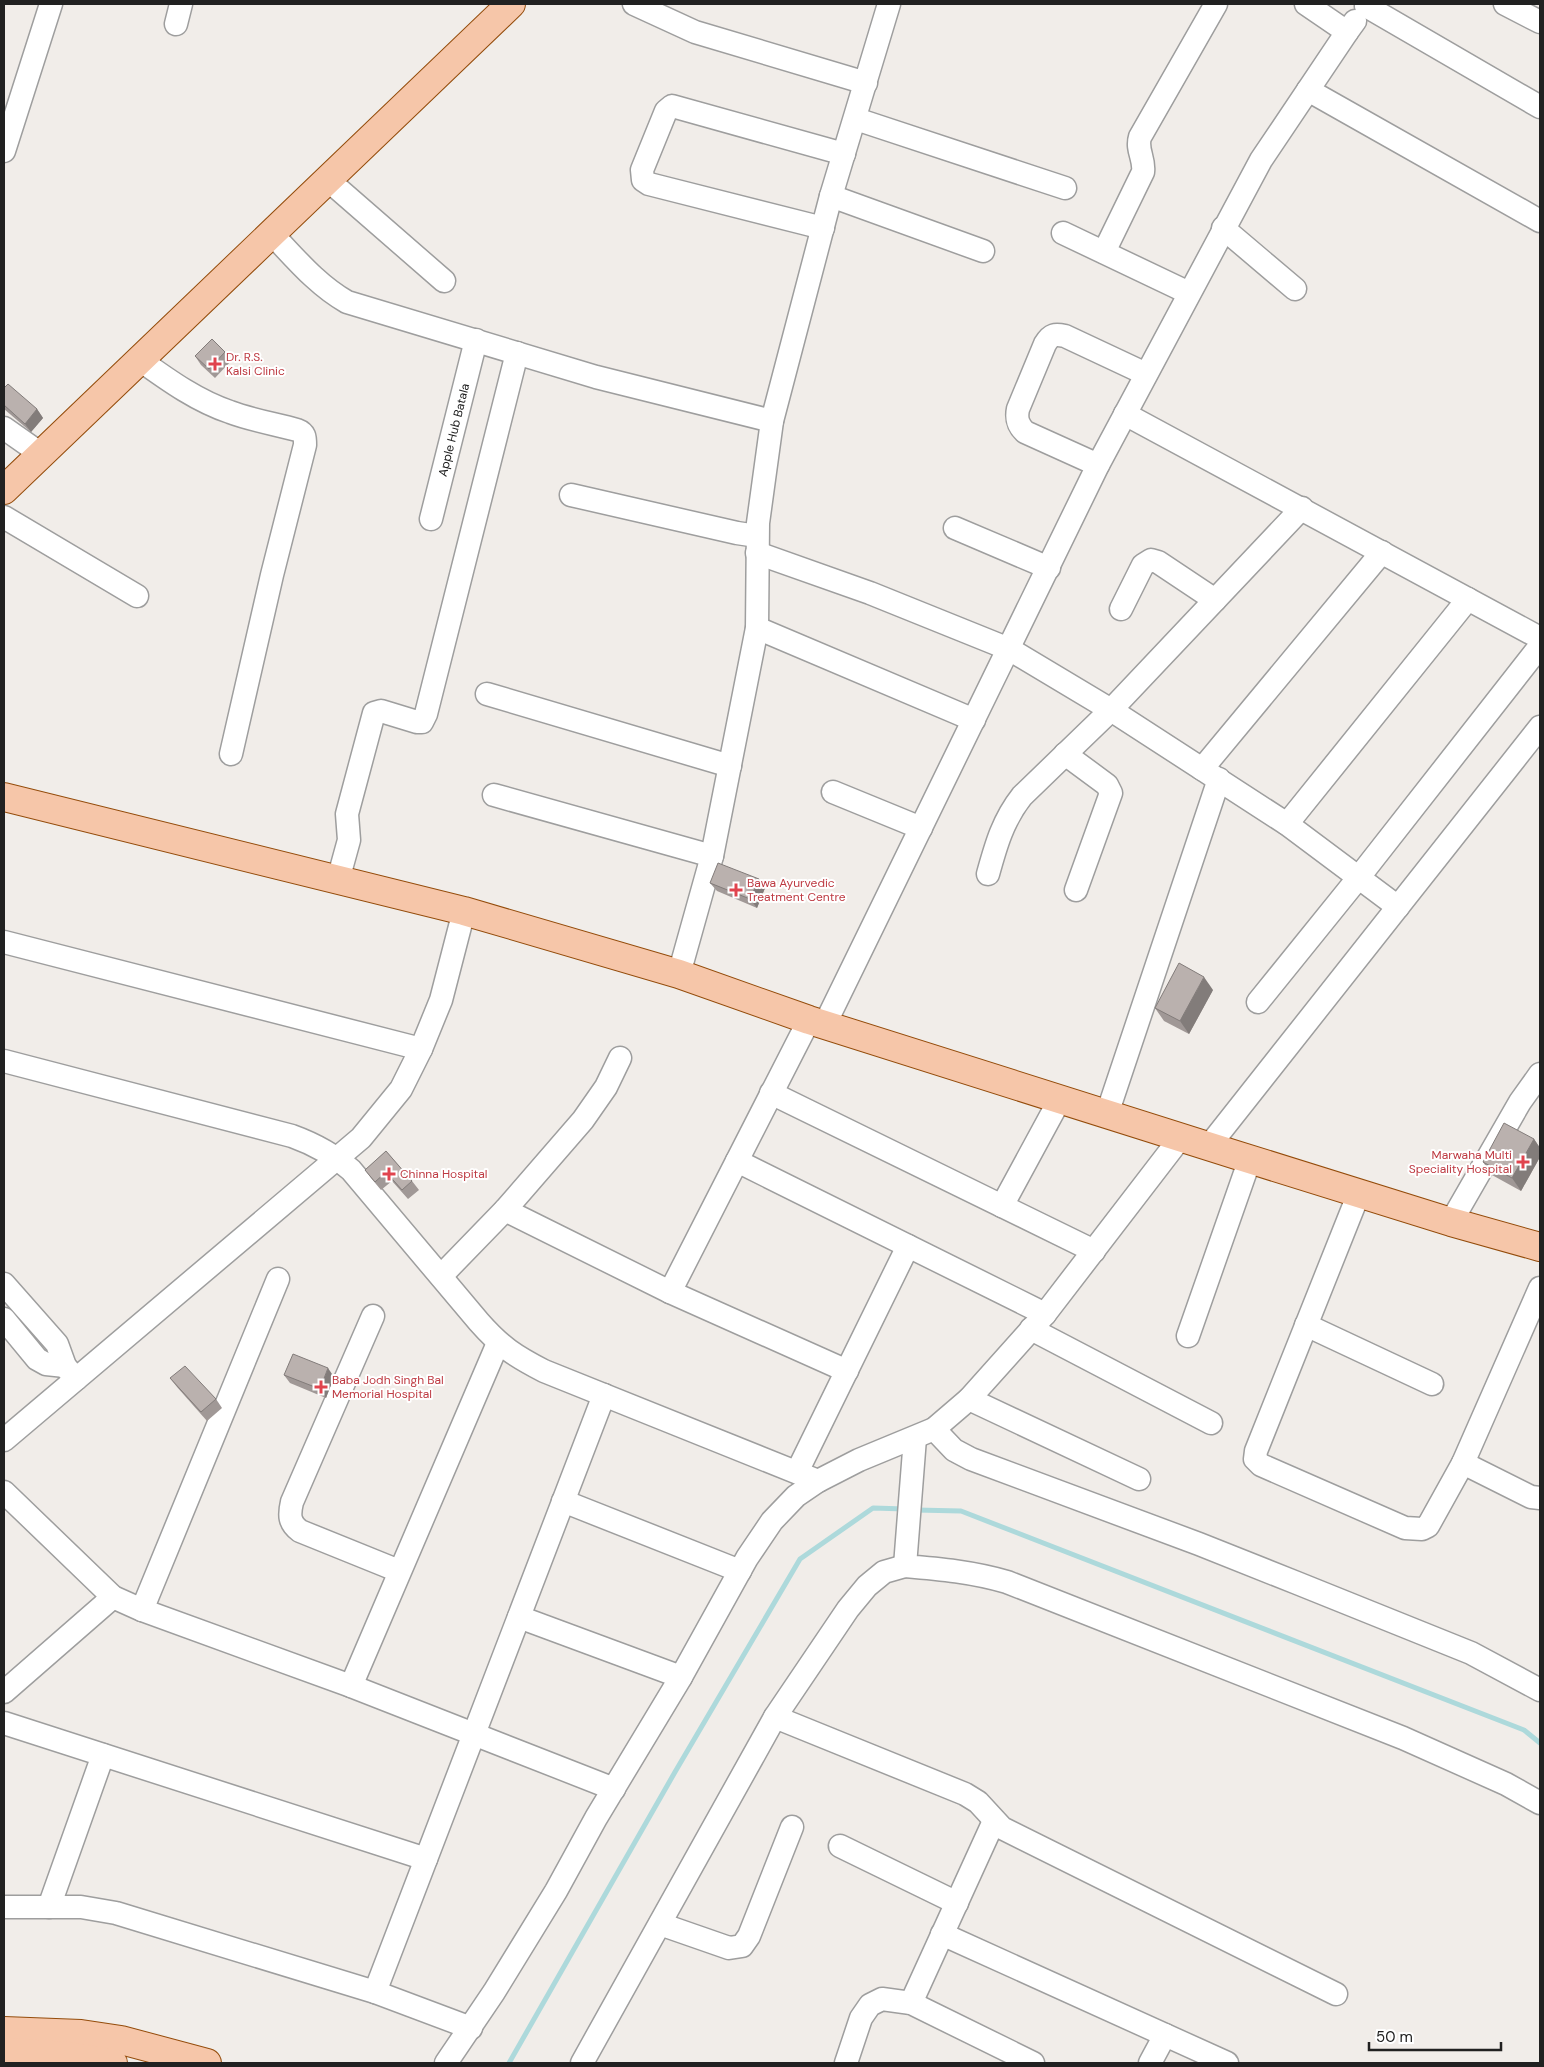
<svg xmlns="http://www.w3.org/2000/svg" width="1544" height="2067" font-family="'DM Sans',sans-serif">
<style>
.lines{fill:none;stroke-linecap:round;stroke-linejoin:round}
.stream{stroke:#add9db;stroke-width:5}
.minor-casing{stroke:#9e9e9e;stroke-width:25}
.major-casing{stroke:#944c0b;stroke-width:30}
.minor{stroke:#fff;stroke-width:22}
.major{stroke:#f6c6a9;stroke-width:28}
.wall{fill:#a09896}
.shaded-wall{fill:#827c7a}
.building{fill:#bab1ae;stroke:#827c7a}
.health-dot{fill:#e0444e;stroke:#fff;stroke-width:2}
.labels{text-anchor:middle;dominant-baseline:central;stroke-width:4;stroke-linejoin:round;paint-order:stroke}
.health-label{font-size:12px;fill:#be3a42;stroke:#fff;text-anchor:start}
.street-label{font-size:12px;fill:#212121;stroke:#fff}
</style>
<rect width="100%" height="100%" fill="#f1ede9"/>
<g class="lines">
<g class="stream">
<polyline points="916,1510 961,1511 1524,1730 1540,1743"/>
<polyline points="509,2063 675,1772 800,1559 873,1508 905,1509"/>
</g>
<g class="minor-casing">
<g id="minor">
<polyline points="634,4 695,32 866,83"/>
<polyline points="1306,4 1347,32 1355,21"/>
<polyline points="1505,4 1540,22"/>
<polyline points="1366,6 1540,107"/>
<polyline points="176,24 181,4"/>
<polyline points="1308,90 1540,221"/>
<polyline points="856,119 1065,188"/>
<polyline points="4,151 51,4"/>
<polyline points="328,180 444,281"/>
<polyline points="831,196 983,251"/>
<polyline points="823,228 649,184 643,180 642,170 666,111 672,106 844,154"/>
<polyline points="1223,228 1295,289"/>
<polyline points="1063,233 1189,293"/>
<path d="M272,234C295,258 317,285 347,302L596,377L772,421"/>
<path d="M1104,252L1143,172C1145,159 1136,150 1140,137L1216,4"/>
<path d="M140,360C168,380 197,401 230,412C251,420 275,424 297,430C305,433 305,437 305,445L272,575L231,754"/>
<polyline points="1125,414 1540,638"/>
<polyline points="4,428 41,454"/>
<path d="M1098,465L1025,432C1018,425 1016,419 1018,409L1045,344C1051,334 1055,334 1065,336L1146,374"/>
<polyline points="571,495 737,533 757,536"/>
<polyline points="4,517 137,596"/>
<polyline points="431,519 476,340"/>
<polyline points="955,528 1049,568"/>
<polyline points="757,553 870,593 1009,649 1111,710 1287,824 1398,907"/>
<polyline points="1121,609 1143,565 1151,560 1158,562 1215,600"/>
<polyline points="757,628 974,720"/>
<polyline points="487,694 730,766"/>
<polyline points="1065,754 1107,785 1111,793 1076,890"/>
<polyline points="1202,769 1382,552"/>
<polyline points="833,792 921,828"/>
<polyline points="494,795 712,856"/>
<polyline points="1287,824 1468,599"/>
<path d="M988,874C996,845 1003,820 1022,796L1111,710L1302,508"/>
<polyline points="338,880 349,840 347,814 374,713 381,711 417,722 422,722 426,714 517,353"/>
<polyline points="4,942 421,1049"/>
<polyline points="679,974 712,856 757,628 758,523 772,421 831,196 889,4"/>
<polyline points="1258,1002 1359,877 1540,646"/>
<polyline points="825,1024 1098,465 1261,160 1347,32"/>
<path d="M4,1061L292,1136C314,1144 333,1154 351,1170L479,1322C501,1347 515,1356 544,1371L818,1481"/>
<polyline points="771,1093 1094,1251"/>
<polyline points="1107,1114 1219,779"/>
<polyline points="1209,1146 1540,727"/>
<polyline points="737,1161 1045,1314"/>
<polyline points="1359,1193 1256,1451 1255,1459 1261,1465 1405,1528 1422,1529 1428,1526 1463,1463 1540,1288"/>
<polyline points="1002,1206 1060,1099"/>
<polyline points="505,1210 670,1292 847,1371"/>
<polyline points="1451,1222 1520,1102 1540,1074"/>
<polyline points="441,1276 505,1210 583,1120 606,1087 620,1058"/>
<polyline points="4,1284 57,1344 65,1366 76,1379"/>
<polyline points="670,1292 809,1020"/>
<path d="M373,1316L292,1502C289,1515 289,1523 300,1531L399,1571"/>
<polyline points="4,1319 37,1359 46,1364 65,1366"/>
<polyline points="1306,1325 1432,1384"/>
<polyline points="1031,1329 1211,1423"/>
<polyline points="1188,1336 1250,1159"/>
<polyline points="969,1399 1139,1479"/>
<polyline points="934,1429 954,1450 971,1459 1199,1544 1297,1583 1471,1653 1540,1690"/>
<path d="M915,1438L905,1566C940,1569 973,1572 1007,1582L1403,1738L1506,1784L1540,1803"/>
<polyline points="4,1440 361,1138 401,1089 421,1049 441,1000 464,911"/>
<polyline points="1463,1463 1531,1497 1540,1498"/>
<polyline points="797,1472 908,1246"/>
<polyline points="4,1492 113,1597 142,1610 351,1686 614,1789"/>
<polyline points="563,1501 740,1571"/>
<polyline points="142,1610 278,1279"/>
<polyline points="519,1617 681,1677"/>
<polyline points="351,1686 498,1343"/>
<polyline points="4,1692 113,1597"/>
<polyline points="775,1717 965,1794 978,1802 1002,1828 1336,1994"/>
<polyline points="4,1723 426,1859"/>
<polyline points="840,1846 957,1903"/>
<polyline points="4,1907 81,1907 116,1913 375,1992 471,2028"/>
<polyline points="49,1907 103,1755"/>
<polyline points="660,1924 729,1948 742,1946 749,1936 792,1827"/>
<polyline points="942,1934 1227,2063"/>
<polyline points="375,1992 604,1395"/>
<polyline points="911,2003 994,1821"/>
<polyline points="446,2063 494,1992 556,1891 596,1818 681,1677 747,1558 772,1521 796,1496 818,1481 859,1460 934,1429 969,1399 1045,1314 1181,1137"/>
<polyline points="582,2063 775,1717 848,1609 867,1586 884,1572 905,1566"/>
<polyline points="846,2063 861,2018 870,2005 882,1999 911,2003 1033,2063"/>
<polyline points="1150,2063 1165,2035"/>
</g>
</g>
<g class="major-casing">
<g id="major">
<polyline points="4,490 511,4"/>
<polyline points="4,797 464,911 679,974 809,1020 1233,1154 1451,1222 1540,1247"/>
<polyline points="4,2031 81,2034 121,2040 207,2063"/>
<polyline points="4,2052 69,2056 113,2063"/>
</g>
</g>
<use href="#minor" class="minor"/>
<use href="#major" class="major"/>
</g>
<g class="wall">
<polygon points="225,352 231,361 215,378 201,365 195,356"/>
<polygon points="4,388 37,409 43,418 31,432 4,409"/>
<polygon points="710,883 765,888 757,908 717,891"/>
<polygon points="1213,990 1189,1034 1164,1021 1155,1008"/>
<polygon points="1534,1139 1540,1148 1540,1157 1521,1191 1492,1175 1483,1162"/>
<polygon points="386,1151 412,1181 419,1190 408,1199 392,1181 381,1190 371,1178 365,1170"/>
<polygon points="284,1375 334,1377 326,1398 290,1383"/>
<polygon points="170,1378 216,1399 222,1408 207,1421 177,1387"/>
</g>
<g class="shaded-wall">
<polygon points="37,409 43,418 31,432 25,424"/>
<polygon points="759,879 765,888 757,908 750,899"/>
<polygon points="1204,977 1213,990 1189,1034 1180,1021"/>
<polygon points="1534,1139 1540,1148 1540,1157 1521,1191 1512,1178"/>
<polygon points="328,1368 334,1377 326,1398 320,1389"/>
</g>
<g class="building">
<polygon points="212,339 225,352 209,369 195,356"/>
<polygon points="8,384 37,409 25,424 4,405 4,388"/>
<polygon points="718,863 759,879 750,899 710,883"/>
<polygon points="1179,963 1204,977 1180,1021 1155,1008"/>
<polygon points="1504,1123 1534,1139 1512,1178 1483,1162"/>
<polygon points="386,1151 412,1181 402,1190 386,1172 375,1182 365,1170"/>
<polygon points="293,1354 328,1368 320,1389 284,1375"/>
<polygon points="185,1366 216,1399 201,1412 170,1378"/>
</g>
<g class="health-dot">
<path d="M212.5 356.5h5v5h5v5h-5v5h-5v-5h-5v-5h5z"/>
<path d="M733.5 882.5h5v5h5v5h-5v5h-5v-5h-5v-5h5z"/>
<path d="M1520.5 1154.5h5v5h5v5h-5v5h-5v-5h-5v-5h5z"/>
<path d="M386.5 1166.5h5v5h5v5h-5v5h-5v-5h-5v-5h5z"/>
<path d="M318.5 1379.5h5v5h5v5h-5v5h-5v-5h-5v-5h5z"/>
</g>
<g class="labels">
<g class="health-label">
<text x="226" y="357">Dr. R.S.<tspan x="226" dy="14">Kalsi Clinic</tspan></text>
<text x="747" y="883">Bawa Ayurvedic<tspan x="747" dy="14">Treatment Centre</tspan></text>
<text x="1512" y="1155" text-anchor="end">Marwaha Multi<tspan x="1512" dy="14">Speciality Hospital</tspan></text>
<text x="400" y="1174">Chinna Hospital</text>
<text x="332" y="1380">Baba Jodh Singh Bal<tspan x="332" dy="14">Memorial Hospital</tspan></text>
</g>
<g class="street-label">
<text transform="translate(454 430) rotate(-76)">Apple Hub Batala</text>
</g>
</g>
<rect width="1544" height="2067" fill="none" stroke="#212121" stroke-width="10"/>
<path d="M1369 2042v8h132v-8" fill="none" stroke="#212121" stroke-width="2.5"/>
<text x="1376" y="2042" font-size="15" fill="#212121" stroke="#ffffff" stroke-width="4" paint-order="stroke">50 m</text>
</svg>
